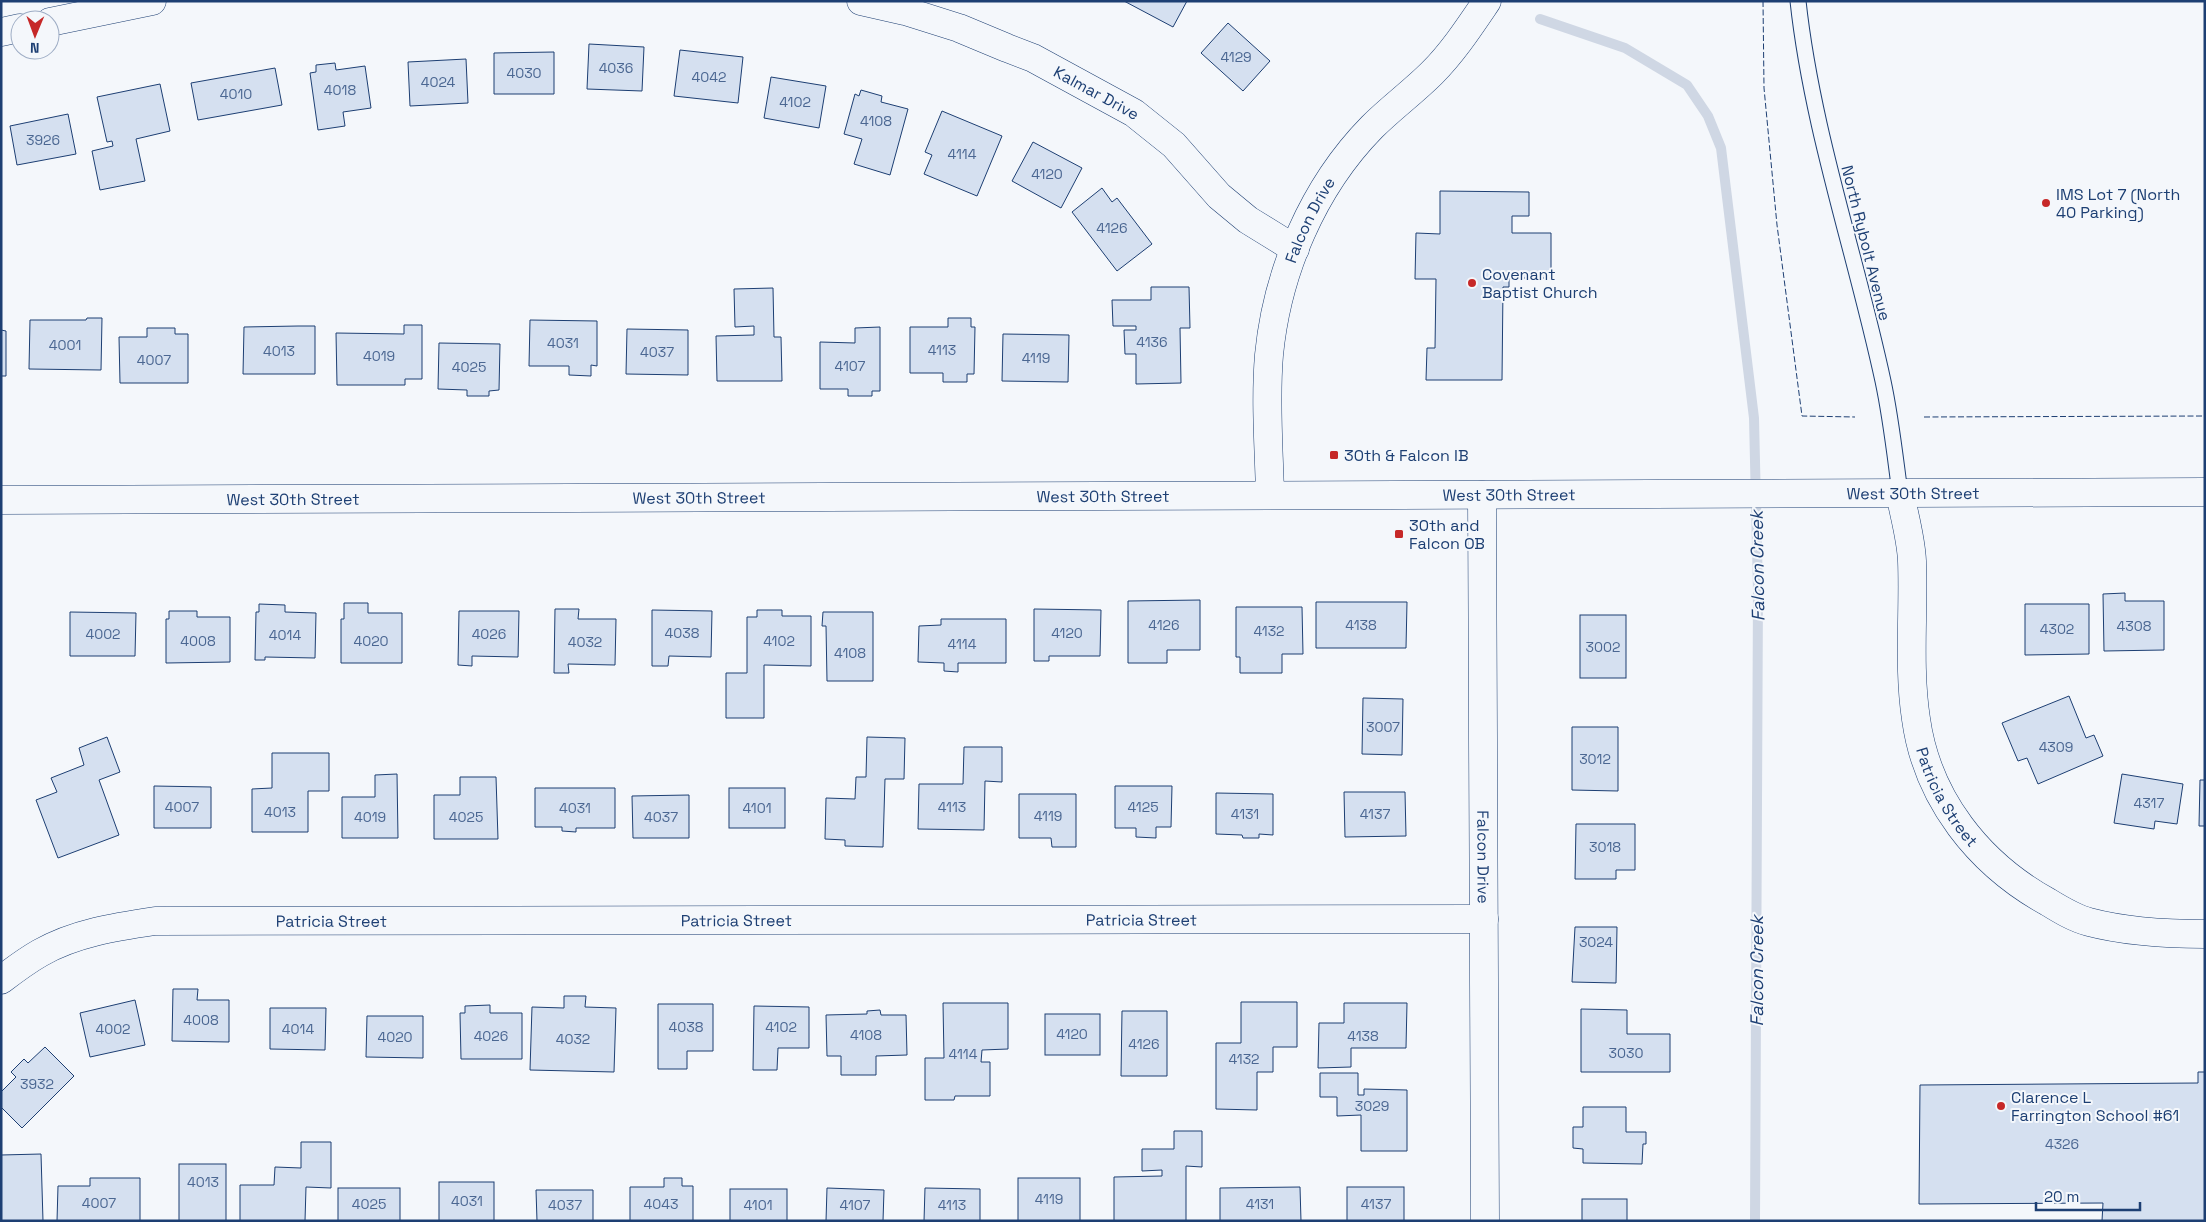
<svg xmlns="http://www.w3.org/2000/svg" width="2206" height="1222" font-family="'Space Grotesk',sans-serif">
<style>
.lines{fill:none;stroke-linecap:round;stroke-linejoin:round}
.stream{stroke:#cfd7e4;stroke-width:10}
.building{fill:#d5e0f0;stroke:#1d3f73}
.service-casing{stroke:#1d3f73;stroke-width:17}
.minor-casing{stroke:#1d3f73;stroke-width:29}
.tertiary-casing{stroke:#1d3f73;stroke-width:29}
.secondary-casing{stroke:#1d3f73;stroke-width:29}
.service{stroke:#f4f7fb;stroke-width:15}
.minor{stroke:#f4f7fb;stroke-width:28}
.tertiary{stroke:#f4f7fb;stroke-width:28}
.secondary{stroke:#f4f7fb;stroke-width:28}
.fence{stroke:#1d3f73;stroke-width:1;stroke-dasharray:6 2.5;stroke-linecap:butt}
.poi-dot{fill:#c62828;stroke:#f4f7fb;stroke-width:2}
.labels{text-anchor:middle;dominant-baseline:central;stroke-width:4;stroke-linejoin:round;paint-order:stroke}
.number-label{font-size:14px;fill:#4b6792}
.street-label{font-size:16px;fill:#1d3f73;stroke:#f4f7fb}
.poi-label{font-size:16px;fill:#1d3f73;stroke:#f4f7fb;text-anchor:start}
.water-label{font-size:18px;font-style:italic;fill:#1d3f73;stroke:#f4f7fb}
</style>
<rect width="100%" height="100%" fill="#f4f7fb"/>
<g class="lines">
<polyline class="stream" points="1540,19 1625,48 1687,85 1708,116 1721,148 1754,418 1758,591 1755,1221"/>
</g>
<g class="building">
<polygon points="1124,1 1187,1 1173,27"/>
<polygon points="1228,23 1270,61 1243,91 1201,53"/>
<polygon points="589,44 644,47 642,91 587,89"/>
<polygon points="680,50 743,57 738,103 674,96"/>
<polygon points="554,52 554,94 494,94 494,53"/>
<polygon points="466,59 468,103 410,106 408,62"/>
<polygon points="335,63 336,70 365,66 371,108 343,112 345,126 318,130 310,73 316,72 316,65"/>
<polygon points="275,68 282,105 198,120 191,83"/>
<polygon points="771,77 826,86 819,128 764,118"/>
<polygon points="160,84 170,131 136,139 145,181 100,190 92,151 113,146 112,141 107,142 97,97"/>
<polygon points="861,90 882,96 881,102 908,109 890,175 854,164 862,139 844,134 855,94 859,96"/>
<polygon points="942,111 1002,136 977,196 924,174 932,155 925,152"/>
<polygon points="68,114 76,154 17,165 10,126"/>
<polygon points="1033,142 1082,168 1061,208 1012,181"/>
<polygon points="1102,188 1112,202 1117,198 1152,244 1117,271 1072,212"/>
<polygon points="1440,191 1529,192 1529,216 1512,216 1512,233 1551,233 1551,278 1509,278 1509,287 1503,287 1502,380 1426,380 1427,348 1435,348 1436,279 1415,279 1416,233 1440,234"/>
<polygon points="1151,287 1189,287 1190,328 1180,328 1181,383 1136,384 1136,354 1125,354 1124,330 1136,330 1136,326 1113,326 1112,300 1151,300"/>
<polygon points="773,288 774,337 781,337 782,381 717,381 716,336 754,335 754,326 735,327 734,289"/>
<polygon points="87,318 102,318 101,370 29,369 30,320 86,320"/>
<polygon points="948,318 971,318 971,327 975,327 974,374 967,374 967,382 943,382 943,373 910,373 910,327 948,327"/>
<polygon points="530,320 597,321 597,366 591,365 591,376 569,375 569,366 529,366"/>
<polygon points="404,325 422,325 422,379 405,379 405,385 337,385 336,333 404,334"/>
<polygon points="298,326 315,326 315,374 243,374 244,327"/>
<polygon points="880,327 880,391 872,391 872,396 848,396 848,389 820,389 820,342 855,343 855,328"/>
<polygon points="147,328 175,328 175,334 188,334 188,383 120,383 119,337 147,337"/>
<polygon points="627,329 688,330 688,375 626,374"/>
<polygon points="1,330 6,331 6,376 1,376"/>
<polygon points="1003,334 1069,335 1068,382 1002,381"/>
<polygon points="439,343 500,344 499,390 489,391 489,396 467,396 467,390 438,389"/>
<polygon points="2125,593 2125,601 2164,601 2164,650 2104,651 2103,594"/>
<polygon points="1200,600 1200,650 1167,650 1167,663 1128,663 1128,601"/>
<polygon points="1316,602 1407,602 1406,648 1316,648"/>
<polygon points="344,603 368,603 368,613 402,613 402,663 341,663 341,619 344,619"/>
<polygon points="259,604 285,605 285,612 316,613 315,658 265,657 265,660 255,660 256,612 259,612"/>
<polygon points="2025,604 2089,604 2089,654 2025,655"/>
<polygon points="1236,607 1302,607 1303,654 1282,654 1282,673 1240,673 1240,657 1236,657"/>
<polygon points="555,609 579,609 578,619 616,619 615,665 568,664 569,673 554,673"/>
<polygon points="1034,609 1101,610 1100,656 1049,656 1049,661 1034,661"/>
<polygon points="652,610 712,611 711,657 669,656 668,666 652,666"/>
<polygon points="757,610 782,610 782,616 811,616 811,666 764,665 764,718 726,718 726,673 747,673 747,617 757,617"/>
<polygon points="169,611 197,611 197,617 230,617 230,662 166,663 166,619 169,619"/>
<polygon points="459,611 519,611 518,657 472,656 472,666 458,665"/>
<polygon points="70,612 136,613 135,656 70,656"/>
<polygon points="823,612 873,612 873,681 827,681 826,626 822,626"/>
<rect x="1580" y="615" width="46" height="63"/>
<polygon points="941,619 1006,619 1006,663 958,663 958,672 944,671 944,663 918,662 919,626 941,625"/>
<polygon points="2069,696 2086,738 2094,735 2103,756 2038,784 2027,758 2018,761 2002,723"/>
<polygon points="1363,698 1403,699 1402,755 1362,754"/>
<polygon points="1572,727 1618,727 1618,791 1572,790"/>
<polygon points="107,737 120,772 99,780 119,835 58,858 36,800 57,792 51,778 84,765 79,748"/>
<polygon points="867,737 905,738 904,779 885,779 883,847 845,846 845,840 825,839 826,798 855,799 856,777 866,777"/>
<polygon points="964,747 1002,747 1002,782 985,781 984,830 918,829 919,784 963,784"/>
<polygon points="272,753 329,753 329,791 308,791 308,832 252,832 252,789 272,788"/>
<polygon points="397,774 398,838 342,838 342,797 375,797 375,775"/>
<polygon points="2122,774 2183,784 2177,824 2155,821 2154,829 2114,823"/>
<polygon points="460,777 496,777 498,839 434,839 434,795 460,795"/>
<polygon points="2200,780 2205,780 2205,826 2199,826"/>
<polygon points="154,786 211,787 211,828 154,828"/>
<polygon points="1115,786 1172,786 1171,827 1156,827 1156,838 1136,837 1136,828 1115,828"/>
<polygon points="535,788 615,788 615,828 576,828 576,832 562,831 562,827 535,827"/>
<rect x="729" y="788" width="56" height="40"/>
<polygon points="1344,792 1405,792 1406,836 1345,837"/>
<polygon points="1216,793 1273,794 1273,835 1259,834 1259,838 1243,838 1242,835 1216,834"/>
<polygon points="1019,794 1076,794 1076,847 1052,847 1051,838 1019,838"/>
<polygon points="689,795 689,838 633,838 632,796"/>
<polygon points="1576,824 1635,824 1635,870 1616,870 1616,879 1575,879"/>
<polygon points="1575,927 1617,927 1616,983 1572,982"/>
<polygon points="173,989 198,989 197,1000 229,1000 229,1042 172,1041"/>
<polygon points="564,996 586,996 585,1007 616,1008 614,1072 530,1070 532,1007 564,1008"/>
<polygon points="135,1000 145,1045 90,1057 80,1013"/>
<polygon points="1241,1002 1297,1002 1297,1047 1273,1047 1273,1072 1257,1072 1257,1110 1216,1109 1216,1043 1241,1043"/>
<polygon points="943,1003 1008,1003 1008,1049 982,1050 981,1062 990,1062 990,1096 955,1096 954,1100 925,1100 925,1058 944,1058"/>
<polygon points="1344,1003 1407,1003 1406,1048 1351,1048 1351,1067 1318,1068 1319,1023 1344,1023"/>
<polygon points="658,1004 713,1004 713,1051 687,1051 687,1069 658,1069"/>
<polygon points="490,1005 490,1013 522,1013 522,1059 461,1059 460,1013 465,1013 465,1006"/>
<polygon points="754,1006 809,1007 809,1048 778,1048 777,1070 753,1070"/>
<polygon points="270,1008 326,1008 325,1050 270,1049"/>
<polygon points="1581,1009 1627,1010 1627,1034 1670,1034 1670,1072 1581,1072"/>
<polygon points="880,1010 881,1015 906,1015 907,1055 876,1056 876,1075 841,1075 841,1056 827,1056 826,1015 867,1014 867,1011"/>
<polygon points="1122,1011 1167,1011 1167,1076 1121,1076"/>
<rect x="1045" y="1014" width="55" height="41"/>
<polygon points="367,1016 423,1016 423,1058 366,1057"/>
<polygon points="45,1047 74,1076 22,1128 1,1107 1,1092 16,1077 11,1072 24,1059 28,1063"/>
<polygon points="2198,1072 2205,1072 2205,1221 2102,1221 2103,1203 1919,1204 1920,1085 2198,1083"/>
<polygon points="1320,1073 1358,1073 1358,1095 1364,1095 1364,1089 1407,1090 1407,1151 1361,1151 1361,1115 1337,1116 1337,1097 1320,1097"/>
<polygon points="1583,1107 1626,1107 1626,1132 1646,1132 1646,1144 1643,1144 1642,1164 1583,1163 1583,1149 1573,1148 1573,1127 1583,1127"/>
<polygon points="1174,1131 1202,1131 1202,1167 1186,1166 1186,1221 1114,1221 1114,1177 1162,1176 1162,1170 1142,1171 1142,1149 1174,1149"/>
<polygon points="301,1142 331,1142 331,1188 306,1187 305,1221 240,1221 240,1185 274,1185 275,1167 301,1168"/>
<polygon points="41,1154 43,1221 1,1221 1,1155"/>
<rect x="179" y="1164" width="47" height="57"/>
<polygon points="90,1178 140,1178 140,1221 57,1221 58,1186 90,1186"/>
<polygon points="664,1178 682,1178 682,1186 693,1186 693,1221 630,1221 630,1187 664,1187"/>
<rect x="1018" y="1178" width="62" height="43"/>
<rect x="439" y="1182" width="55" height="39"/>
<polygon points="1300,1187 1301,1221 1220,1221 1220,1188"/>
<rect x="1347" y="1187" width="57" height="34"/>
<rect x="338" y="1188" width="62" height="33"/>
<polygon points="827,1188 884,1190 883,1221 826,1221"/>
<polygon points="925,1188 980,1189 980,1221 924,1221"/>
<rect x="730" y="1189" width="57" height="32"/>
<polygon points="536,1190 593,1190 593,1221 537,1221"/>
<rect x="1582" y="1199" width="45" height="22"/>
</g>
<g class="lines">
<g class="service-casing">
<path id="service" d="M1798,1C1812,130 1856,255 1883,381C1891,418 1895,456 1900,493"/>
</g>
<g class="minor-casing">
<g id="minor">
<path id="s1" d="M861,1L905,11L959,28L1007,48L1033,58L1134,113L1174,145L1219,196L1248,220L1295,249"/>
<polyline points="50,22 152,1"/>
<polyline points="1,32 20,28"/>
<path id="s2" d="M1900,493C1904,515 1911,538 1912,561C1914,613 1908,667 1916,719C1927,799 1979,864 2048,902C2061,910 2074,918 2089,922C2127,932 2165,934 2205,934"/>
<path id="s3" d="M1270,495C1269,449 1265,401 1269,355C1277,272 1313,187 1372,127C1391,108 1413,92 1432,73C1453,52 1470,26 1487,1"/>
<path id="s4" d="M1,980C14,970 26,961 40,953C75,933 115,927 155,921L1484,919"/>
</g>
</g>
<g class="tertiary-casing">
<g id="tertiary">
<path id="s5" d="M1482,495L1485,1221"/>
</g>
</g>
<g class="secondary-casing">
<g id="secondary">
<path id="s6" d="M1,500L2205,492"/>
</g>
</g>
<use href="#service" class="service"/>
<use href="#minor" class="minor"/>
<use href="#tertiary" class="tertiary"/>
<use href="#secondary" class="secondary"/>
<g class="fence">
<polyline points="1763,1 1764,88 1777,225 1802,416 1855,417"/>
<polyline points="1924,417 2205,416"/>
</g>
</g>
<g class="poi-dot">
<circle cx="2046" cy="203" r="5"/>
<circle cx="1472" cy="283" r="5"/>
<rect x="1329" y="450" width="10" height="10" rx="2.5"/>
<rect x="1394" y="529" width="10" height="10" rx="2.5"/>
<circle cx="2001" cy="1106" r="5"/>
</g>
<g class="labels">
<g class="number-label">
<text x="1236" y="57">4129</text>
<text x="616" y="68">4036</text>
<text x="524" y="73">4030</text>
<text x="709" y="77">4042</text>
<text x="438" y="82">4024</text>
<text x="340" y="90">4018</text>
<text x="236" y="94">4010</text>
<text x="795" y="102">4102</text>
<text x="876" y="121">4108</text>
<text x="43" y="140">3926</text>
<text x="962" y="154">4114</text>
<text x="1047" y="174">4120</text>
<text x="1112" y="228">4126</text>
<text x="1152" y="342">4136</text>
<text x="563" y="343">4031</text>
<text x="65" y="345">4001</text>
<text x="942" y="350">4113</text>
<text x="279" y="351">4013</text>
<text x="657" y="352">4037</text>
<text x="379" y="356">4019</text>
<text x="1036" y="358">4119</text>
<text x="154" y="360">4007</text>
<text x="850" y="366">4107</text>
<text x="469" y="367">4025</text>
<text x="1164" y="625">4126</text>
<text x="1361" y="625">4138</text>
<text x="2134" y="626">4308</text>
<text x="2057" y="629">4302</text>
<text x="1269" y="631">4132</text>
<text x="682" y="633">4038</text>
<text x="1067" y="633">4120</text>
<text x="103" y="634">4002</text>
<text x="489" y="634">4026</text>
<text x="285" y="635">4014</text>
<text x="198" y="641">4008</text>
<text x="371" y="641">4020</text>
<text x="779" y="641">4102</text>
<text x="585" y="642">4032</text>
<text x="962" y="644">4114</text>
<text x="1603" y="647">3002</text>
<text x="850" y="653">4108</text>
<text x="1383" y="727">3007</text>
<text x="2056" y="747">4309</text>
<text x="1595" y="759">3012</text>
<text x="2149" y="803">4317</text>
<text x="182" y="807">4007</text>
<text x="952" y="807">4113</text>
<text x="1143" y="807">4125</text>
<text x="575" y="808">4031</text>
<text x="757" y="808">4101</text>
<text x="280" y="812">4013</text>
<text x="1245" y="814">4131</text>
<text x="1375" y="814">4137</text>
<text x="1048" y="816">4119</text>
<text x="370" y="817">4019</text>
<text x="466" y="817">4025</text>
<text x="661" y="817">4037</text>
<text x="1605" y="847">3018</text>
<text x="1596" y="942">3024</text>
<text x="201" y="1020">4008</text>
<text x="686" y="1027">4038</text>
<text x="781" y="1027">4102</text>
<text x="113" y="1029">4002</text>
<text x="298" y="1029">4014</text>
<text x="1072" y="1034">4120</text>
<text x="866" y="1035">4108</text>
<text x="491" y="1036">4026</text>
<text x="1363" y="1036">4138</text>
<text x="395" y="1037">4020</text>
<text x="573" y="1039">4032</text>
<text x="1144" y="1044">4126</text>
<text x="1626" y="1053">3030</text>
<text x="963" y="1054">4114</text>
<text x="1244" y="1059">4132</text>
<text x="37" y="1084">3932</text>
<text x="1372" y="1106">3029</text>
<text x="2062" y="1144">4326</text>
<text x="203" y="1182">4013</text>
<text x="1049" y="1199">4119</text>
<text x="467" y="1201">4031</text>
<text x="99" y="1203">4007</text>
<text x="369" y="1204">4025</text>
<text x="661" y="1204">4043</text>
<text x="1260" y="1204">4131</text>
<text x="1376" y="1204">4137</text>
<text x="565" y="1205">4037</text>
<text x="758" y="1205">4101</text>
<text x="855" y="1205">4107</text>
<text x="952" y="1205">4113</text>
</g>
<g class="street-label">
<text stroke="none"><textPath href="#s1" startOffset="254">Kalmar Drive</textPath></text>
<text stroke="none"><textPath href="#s3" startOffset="282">Falcon Drive</textPath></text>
<text transform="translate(1866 243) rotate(76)">North Rybolt Avenue</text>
<text stroke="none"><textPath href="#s6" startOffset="1912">West 30th Street</textPath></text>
<text stroke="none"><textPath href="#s6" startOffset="1508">West 30th Street</textPath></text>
<text stroke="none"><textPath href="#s6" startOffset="1102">West 30th Street</textPath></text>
<text stroke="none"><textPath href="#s6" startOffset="698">West 30th Street</textPath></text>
<text stroke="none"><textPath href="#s6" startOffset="292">West 30th Street</textPath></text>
<text stroke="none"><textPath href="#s2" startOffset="312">Patricia Street</textPath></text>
<text stroke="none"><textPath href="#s5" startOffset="362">Falcon Drive</textPath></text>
<text stroke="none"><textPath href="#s4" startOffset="749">Patricia Street</textPath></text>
<text stroke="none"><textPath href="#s4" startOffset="1154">Patricia Street</textPath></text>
<text stroke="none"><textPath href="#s4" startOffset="344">Patricia Street</textPath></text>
</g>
<g class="poi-label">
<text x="2056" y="194">IMS Lot 7 (North<tspan x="2056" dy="18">40 Parking)</tspan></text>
<text x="1482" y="274">Covenant<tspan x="1482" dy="18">Baptist Church</tspan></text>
<text x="1344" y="455">30th &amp; Falcon IB</text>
<text x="1409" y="525">30th and<tspan x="1409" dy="18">Falcon OB</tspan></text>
<text x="2011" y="1097">Clarence L<tspan x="2011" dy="18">Farrington School #61</tspan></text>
</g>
<g class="water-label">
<text transform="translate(1757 566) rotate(-91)">Falcon Creek</text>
<text transform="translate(1756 971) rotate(-90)">Falcon Creek</text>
</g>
</g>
<rect width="2206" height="1222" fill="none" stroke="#1d3f73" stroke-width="5"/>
<g transform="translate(35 35) rotate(181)"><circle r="24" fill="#f4f7fb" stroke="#9eadc5"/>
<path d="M0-4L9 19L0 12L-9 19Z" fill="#c62828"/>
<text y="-8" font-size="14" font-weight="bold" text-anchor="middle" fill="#1d3f73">N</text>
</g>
<path d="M2036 1202v8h104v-8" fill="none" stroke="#1d3f73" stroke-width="2.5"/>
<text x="2044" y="1202" font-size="15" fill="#1d3f73" stroke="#f4f7fb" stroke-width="4" paint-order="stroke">20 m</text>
</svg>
